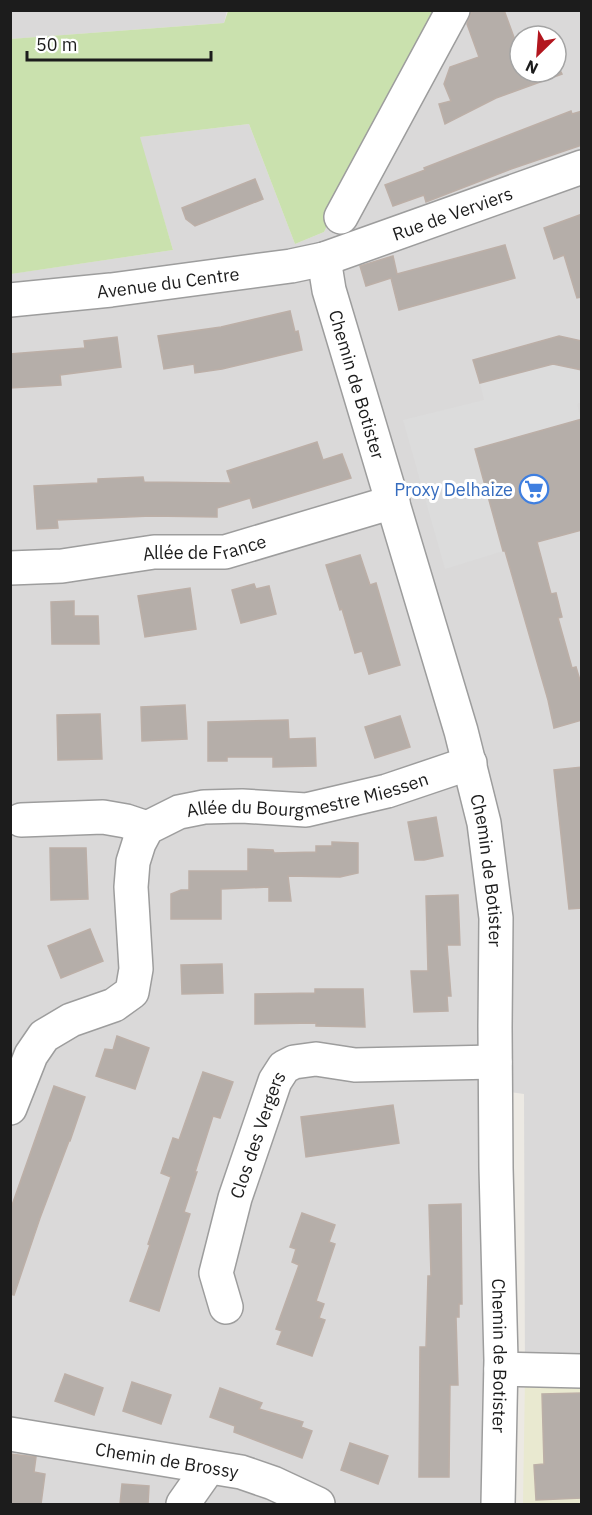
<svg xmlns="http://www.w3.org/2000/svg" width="592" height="1515" font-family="'IBM Plex Sans',sans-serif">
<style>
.residential{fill:#dad9d9;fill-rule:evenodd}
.farmland{fill:#e9e9d0}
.grass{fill:#cae1ae}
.parking{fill:#dcdcdc}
.building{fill:#b5aea9;stroke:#bcafa7;stroke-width:1.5}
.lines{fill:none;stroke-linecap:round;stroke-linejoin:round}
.minor-casing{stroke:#9d9d9d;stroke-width:36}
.minor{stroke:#fff;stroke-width:33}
.labels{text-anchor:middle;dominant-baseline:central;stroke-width:6;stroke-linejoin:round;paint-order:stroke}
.street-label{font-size:18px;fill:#1c1c1c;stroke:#fff}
.shop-label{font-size:18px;fill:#366cbe;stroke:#fff;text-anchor:end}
</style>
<rect width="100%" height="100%" fill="#ece9e3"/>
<g class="residential">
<polygon points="11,11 227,11 224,23 11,39"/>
<path d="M440,11H581V1378H525L524,1094L489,1089L484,1358L488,1504H11L10,274L173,250L139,137L249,124L295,244L324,232ZM520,36H556V72H520Z"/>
</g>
<polygon class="farmland" points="525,1378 581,1378 581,1504 523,1504"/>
<polygon class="grass" points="228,11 433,11 324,232 295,244 249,124 140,137 173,250 11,274 10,39 224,23"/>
<polygon class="parking" points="553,364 581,370 581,402 577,404 581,419 475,449 503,551 445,569 403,420 484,400 480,383"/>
<g class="building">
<polygon points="472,10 504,10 520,54 520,72 561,72 562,74 496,98 445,124 439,104 451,101 444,84 450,67 479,57 467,24"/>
<polygon points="571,111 572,114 582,111 582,145 511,169 426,202 424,195 393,206 385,185 425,170 424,168"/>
<polygon points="255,179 263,199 195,226 186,219 182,208"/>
<polygon points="582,214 582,297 577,298 564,255 554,259 544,228"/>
<polygon points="505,245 515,278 399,310 391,278 366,286 360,266 393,256 397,274"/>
<polygon points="290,311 295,332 298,331 302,350 222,369 195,373 194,364 164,369 158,336 221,327"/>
<polygon points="559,336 582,341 582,370 553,364 480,383 473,360"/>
<polygon points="117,337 121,367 60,375 61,385 10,388 10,354 85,348 84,341"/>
<polygon points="582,419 582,530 537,542 551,594 556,593 562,617 558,618 572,668 576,667 582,687 582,720 554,728 548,700 505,551 503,551 475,449"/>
<polygon points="317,442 323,460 342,454 351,478 253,508 250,498 217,508 217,517 151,516 57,520 58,528 37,529 34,486 98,483 98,479 143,477 144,482 231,483 227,471"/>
<polygon points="360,555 370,585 376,583 400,665 369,674 362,651 355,653 342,609 340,610 326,565"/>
<polygon points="254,584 256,589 269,586 276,614 241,623 232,590"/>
<polygon points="190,588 196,629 145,637 138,596"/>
<polygon points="74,601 74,616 98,616 99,644 52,644 51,602"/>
<polygon points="185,705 187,739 142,741 141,707"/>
<polygon points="100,714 102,759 58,760 57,715"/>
<polygon points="400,716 410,747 375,758 365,727"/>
<polygon points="288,720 289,739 315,738 316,766 273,767 273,757 227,757 227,761 208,761 208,722"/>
<polygon points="582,767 582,908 569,909 554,770"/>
<polygon points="436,817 443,856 424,860 415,860 408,822"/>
<polygon points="332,842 358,843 358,873 340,877 288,876 291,901 269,901 269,887 221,889 221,919 171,919 171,894 181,890 189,890 189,871 248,871 248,849 273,850 274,853 316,852 316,846 332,846"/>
<polygon points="50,848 86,848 88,899 51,900"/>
<polygon points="458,895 460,945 447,945 451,996 447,996 448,1011 414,1012 411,971 428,971 426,896"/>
<polygon points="90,929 103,961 61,978 48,946"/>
<polygon points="222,964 223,993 182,994 181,965"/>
<polygon points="315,989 363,989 365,1027 316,1026 316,1023 255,1024 255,994 315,993"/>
<polygon points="117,1036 149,1048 135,1089 96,1076 105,1049 113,1050"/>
<polygon points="203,1072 233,1082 220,1118 213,1116 195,1172 197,1172 184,1212 190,1214 159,1311 130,1301 150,1245 148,1244 171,1177 161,1173 173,1138 179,1140"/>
<polygon points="54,1086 85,1097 70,1141 69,1141 40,1218 14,1295 10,1294 10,1211"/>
<polygon points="393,1105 399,1143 306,1157 301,1117"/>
<polygon points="461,1204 462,1304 459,1304 459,1317 456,1317 458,1385 450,1385 449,1477 419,1477 420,1347 426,1347 428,1276 431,1276 429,1205"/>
<polygon points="302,1213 335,1225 329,1242 335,1244 316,1301 324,1304 319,1318 325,1320 312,1356 277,1344 282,1331 276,1329 299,1265 292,1262 296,1249 290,1247"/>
<polygon points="65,1374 103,1388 94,1415 55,1401"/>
<polygon points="132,1382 171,1395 161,1424 123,1411"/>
<polygon points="220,1388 262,1403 259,1409 303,1422 301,1427 312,1431 302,1458 234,1432 235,1426 210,1417"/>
<polygon points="582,1393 582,1498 536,1500 534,1465 544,1464 542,1394"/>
<polygon points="350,1443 388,1456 378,1484 341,1470"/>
<polygon points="10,1454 36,1457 34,1472 45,1474 41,1504 10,1504"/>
<polygon points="122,1484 149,1486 148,1504 120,1504"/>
</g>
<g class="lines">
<g class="minor-casing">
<g id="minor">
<polyline points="341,217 453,10"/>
<path id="s1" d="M324,259L329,290L461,731L484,823L496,918L495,1027L496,1168L501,1360L498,1504"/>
<path id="s2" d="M10,300L111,290L291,266L324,259L582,167"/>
<path id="s3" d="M10,568L62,566L154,552H225L393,502"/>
<polyline points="21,820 103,817 126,821 147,828"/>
<path id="s4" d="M10,1108L31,1055L44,1036L71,1020L114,1005L132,992L136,969L131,887L133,862L139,843L147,828L179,812L204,807L242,806L306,810L387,791L470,763"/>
<path id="s5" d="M226,1307L216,1273L235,1198L275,1081L284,1067L294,1062L316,1059L355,1065L495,1062"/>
<polyline points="501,1369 582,1371"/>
<path id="s6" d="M10,1434L241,1472L273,1483L318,1504"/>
<polyline points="183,1504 209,1467"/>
</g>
</g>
<use href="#minor" class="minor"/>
</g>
<defs>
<g id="supermarket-ring" transform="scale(1.5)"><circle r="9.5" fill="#fff" stroke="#3f7fe0" stroke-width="1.5"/><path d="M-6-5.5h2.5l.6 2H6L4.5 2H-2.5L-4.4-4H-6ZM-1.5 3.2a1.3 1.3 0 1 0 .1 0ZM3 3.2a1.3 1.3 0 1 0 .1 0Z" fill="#3f7fe0"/></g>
</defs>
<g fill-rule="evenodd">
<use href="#supermarket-ring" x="534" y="489"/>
</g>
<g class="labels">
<g class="street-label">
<text stroke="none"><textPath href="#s2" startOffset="453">Rue de Verviers</textPath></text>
<text stroke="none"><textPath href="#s2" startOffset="159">Avenue du Centre</textPath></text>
<text stroke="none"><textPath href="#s1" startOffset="130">Chemin de Botister</textPath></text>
<text stroke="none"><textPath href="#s3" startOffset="196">Allée de France</textPath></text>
<text stroke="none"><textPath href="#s4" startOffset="513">Allée du Bourgmestre Miessen</textPath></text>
<text stroke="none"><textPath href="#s1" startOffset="634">Chemin de Botister</textPath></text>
<text stroke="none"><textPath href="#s5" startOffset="180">Clos des Vergers</textPath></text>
<text stroke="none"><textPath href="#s1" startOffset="1120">Chemin de Botister</textPath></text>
<text stroke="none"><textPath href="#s6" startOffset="159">Chemin de Brossy</textPath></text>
</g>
<g class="shop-label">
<text x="513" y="489">Proxy Delhaize</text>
</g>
</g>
<rect width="592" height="1515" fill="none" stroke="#1c1c1c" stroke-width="24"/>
<g transform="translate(538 54) rotate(205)"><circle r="28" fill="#ffffff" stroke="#a4a4a4" stroke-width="1.5"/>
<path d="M0-4.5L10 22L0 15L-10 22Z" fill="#b2161e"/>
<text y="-9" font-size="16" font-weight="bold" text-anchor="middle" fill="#1c1c1c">N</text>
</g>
<path d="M27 51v9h184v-9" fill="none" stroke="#1c1c1c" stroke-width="3"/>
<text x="36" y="51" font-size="18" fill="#1c1c1c" stroke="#ffffff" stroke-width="4.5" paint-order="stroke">50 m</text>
</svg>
